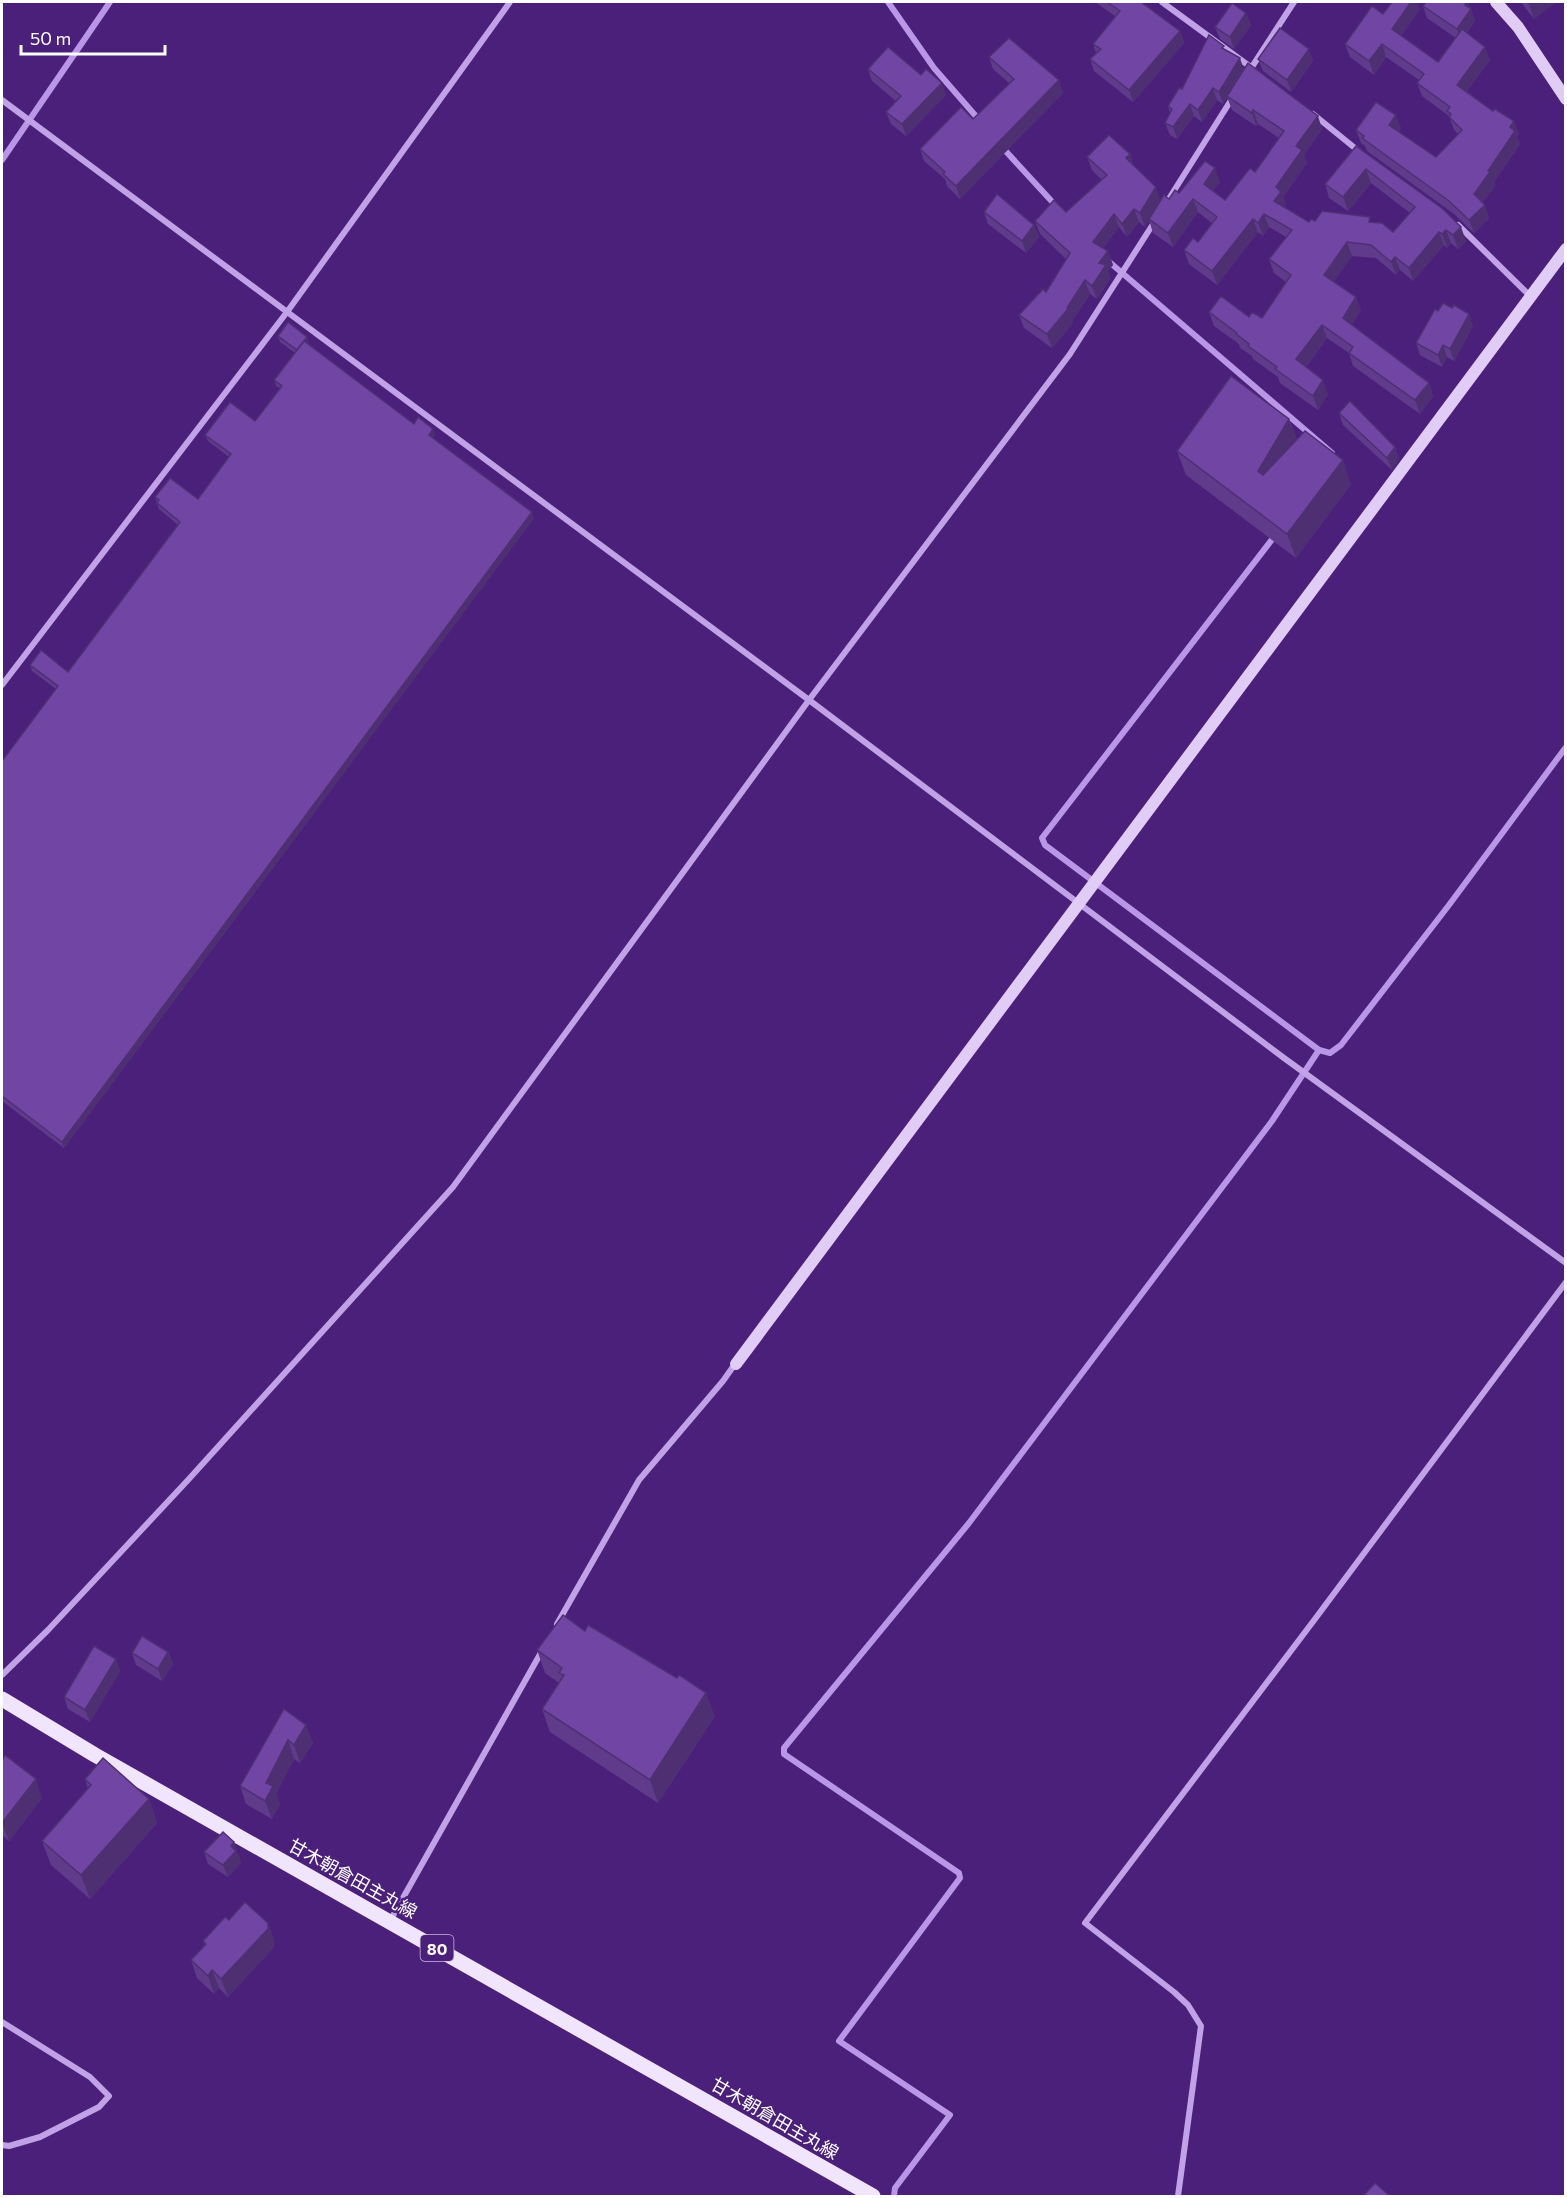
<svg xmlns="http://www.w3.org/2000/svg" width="1567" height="2198" font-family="Commissioner,'Noto Sans JP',sans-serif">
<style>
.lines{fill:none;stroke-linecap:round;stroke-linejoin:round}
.stream{stroke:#ba96e7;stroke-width:6}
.street{stroke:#c1a2e6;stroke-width:6}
.secondary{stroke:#e0ccf5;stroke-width:12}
.primary{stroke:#f1e4fd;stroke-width:15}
.wall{fill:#603b8c}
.shaded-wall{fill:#4e3072}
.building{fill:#7045a3;stroke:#4e3072;stroke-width:1.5}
.labels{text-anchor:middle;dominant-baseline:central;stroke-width:5;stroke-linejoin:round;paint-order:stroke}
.shield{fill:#4b207b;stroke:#c9bcd7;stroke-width:1.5}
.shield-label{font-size:16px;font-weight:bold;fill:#fff}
.street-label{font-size:18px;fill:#fff;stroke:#4b207b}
</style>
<rect width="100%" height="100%" fill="#4b207b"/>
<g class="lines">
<g class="stream">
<polyline points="888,2 934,68 981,122"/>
<polyline points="1001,146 1057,207"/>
<polyline points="2,160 110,2"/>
<polyline points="1107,260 1332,453"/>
<polyline points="1277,533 1042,838 1045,845 1319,1050 1330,1053 1341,1045 1449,905 1566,747"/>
<polyline points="894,2196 895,2188 950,2115 839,2041 960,1878 959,1873 784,1754 784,1748 969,1523 1272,1121 1319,1050"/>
</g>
<g class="street">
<polyline points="1162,2 1252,68"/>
<polyline points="1248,73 1294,2"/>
<polyline points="2,100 809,700 1284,1058 1566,1263"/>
<polyline points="1313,114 1361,153"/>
<polyline points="1165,205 1233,97"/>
<polyline points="1458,225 1530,296"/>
<polyline points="2,685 287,312 510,2"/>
<polyline points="557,1624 639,1480 723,1381 735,1364"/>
<polyline points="2,1675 48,1630 188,1480 453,1187 809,700 1070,354 1155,221"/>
<polyline points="390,1921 543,1649"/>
<polyline points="2,2022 90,2077 109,2096 99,2107 40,2137 9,2146 2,2145"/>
<polyline points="1178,2196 1201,2026 1188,2005 1174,1992 1085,1923 1315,1619 1566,1282"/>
</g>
<g class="secondary">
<polyline points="1496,2 1518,27 1566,99"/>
<polyline points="736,1364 1566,249"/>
</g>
<polyline class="primary" points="2,1699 95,1755 873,2196"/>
</g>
<g class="wall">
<polygon points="1095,2 1141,2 1180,31 1184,43 1133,102 1094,71 1090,59 1096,53 1093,44 1115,16"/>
<polygon points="1468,2 1475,21 1467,33 1490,60 1467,91 1519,134 1517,136 1520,144 1494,182 1495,186 1482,203 1489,218 1474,233 1454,214 1367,151 1365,146 1361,143 1356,130 1401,128 1399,132 1436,157 1458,134 1454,130 1449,116 1422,96 1417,83 1419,80 1386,57 1374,75 1350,57 1345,44 1383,14 1420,9 1401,36 1438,62 1456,38 1427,18 1423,6"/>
<polygon points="1521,2 1556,2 1534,19"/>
<polygon points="1246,13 1251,25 1234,49 1220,39 1215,27"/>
<polygon points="1225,50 1244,69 1322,129 1304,155 1307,163 1283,197 1286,205 1284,207 1309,222 1372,222 1393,232 1410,213 1371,183 1348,211 1329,198 1325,184 1356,146 1466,241 1458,249 1451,243 1447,248 1444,245 1413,281 1400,270 1396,275 1376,258 1352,256 1333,282 1361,310 1351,325 1429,383 1433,396 1420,414 1353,366 1349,353 1327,338 1306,367 1328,394 1318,410 1280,383 1278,377 1253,359 1252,356 1240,348 1239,344 1214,326 1209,312 1262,318 1286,282 1274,273 1269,259 1286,237 1269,227 1263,236 1258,232 1217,285 1189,264 1184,250 1198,242 1213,224 1198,212 1173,247 1153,233 1149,220 1145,227 1139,222 1127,237 1119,227 1103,248 1108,251 1113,265 1108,271 1110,279 1097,299 1090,294 1072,321 1073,323 1052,348 1024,328 1019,315 1046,292 1066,259 1040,234 1035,221 1066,212 1102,180 1092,170 1087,157 1130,154 1133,165 1161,200 1169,199 1179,193 1220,182 1213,191 1225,200 1255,172 1279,138 1258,124 1256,126 1232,110 1227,97 1223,104 1217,100 1202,122 1194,116 1177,139 1170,135 1165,123 1170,113 1168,106 1182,89"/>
<polygon points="989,57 1063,93 960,199 947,186 945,179 924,161 920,149 973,119 1010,84 993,69"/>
<polygon points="1258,59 1313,61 1291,92 1263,71"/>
<polygon points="868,69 946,95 906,136 891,124 886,112 896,101 872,81"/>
<polygon points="984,212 1034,225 1039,237 1026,253 988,224"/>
<polygon points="1473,326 1454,361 1447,357 1442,367 1420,355 1416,343"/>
<polygon points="278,336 309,343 308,344 414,424 435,435 433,438 534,518 64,1148 2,1101 2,761 56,689 32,671 30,665 68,672 178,525 159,509 155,497 198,499 229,457 208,441 205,435 255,421 280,388 276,386 274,380 295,353 280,342"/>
<polygon points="1339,413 1395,447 1399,459 1392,470 1343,425"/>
<polygon points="1289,419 1297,440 1351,484 1296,558 1186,475 1177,451"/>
<polygon points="585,1631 715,1716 658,1803 550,1732 542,1709 559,1683 545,1673 537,1650"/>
<polygon points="168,1652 173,1664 162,1681 136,1665 132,1653"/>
<polygon points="116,1659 120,1671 90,1722 68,1709 64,1697"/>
<polygon points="284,1709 313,1743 300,1763 294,1759 276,1794 280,1804 272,1819 246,1804 240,1786"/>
<polygon points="2,1760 42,1798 9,1841 2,1835"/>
<polygon points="85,1779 149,1799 157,1823 90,1899 51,1865 42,1841 88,1789"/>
<polygon points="204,1852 238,1854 241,1863 228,1877 208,1864"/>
<polygon points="229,1920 268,1923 274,1941 274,1947 228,1997 219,1988 214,1994 197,1978 191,1960 205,1946 203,1941"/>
</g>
<g class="shaded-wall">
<polygon points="1411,2 1417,2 1420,9 1397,42 1392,29"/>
<polygon points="1464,2 1468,2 1475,21 1461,41 1457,29"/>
<polygon points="1528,2 1556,2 1534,19"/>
<polygon points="1246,13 1251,25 1234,49 1230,37"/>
<polygon points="1180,31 1184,43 1133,102 1129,90"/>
<polygon points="1382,44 1386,57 1374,75 1369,61"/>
<polygon points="1485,47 1490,60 1462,98 1457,85"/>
<polygon points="1309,49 1313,61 1291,92 1287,80"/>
<polygon points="1240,58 1244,70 1223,104 1219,92"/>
<polygon points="1059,80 1063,93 960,199 956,186"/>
<polygon points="942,83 946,95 906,136 902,124"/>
<polygon points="1213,88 1217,100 1202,122 1198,110"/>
<polygon points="1190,104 1194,116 1177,139 1173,127"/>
<polygon points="1253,110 1258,124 1256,126 1252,113"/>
<polygon points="1396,115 1401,128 1394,138 1389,125"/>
<polygon points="1318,116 1322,129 1304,155 1307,163 1283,197 1286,205 1279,214 1274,201 1276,187 1296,146"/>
<polygon points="1514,121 1519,134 1517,136 1520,144 1494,182 1495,186 1479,207 1474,194 1488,171 1510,127"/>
<polygon points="1130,154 1134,168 1126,158"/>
<polygon points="1215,168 1220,182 1208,197 1204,184"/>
<polygon points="1366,169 1371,183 1348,211 1343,197"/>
<polygon points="1156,187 1161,201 1145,227 1140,213"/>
<polygon points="1193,199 1198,212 1173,247 1168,233"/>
<polygon points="1485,205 1489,218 1474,233 1469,220"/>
<polygon points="1134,209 1139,222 1127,237 1122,224"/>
<polygon points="1114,214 1119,227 1098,255 1093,242"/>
<polygon points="1264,214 1269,227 1263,236 1258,223"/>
<polygon points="1253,219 1258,232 1217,285 1212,271"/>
<polygon points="1034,225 1039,237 1026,253 1022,241"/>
<polygon points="1461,227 1466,241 1458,249 1453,235"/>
<polygon points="1446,230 1451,243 1447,248 1442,234"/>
<polygon points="1439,232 1444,245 1413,281 1409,268"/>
<polygon points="1347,242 1352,256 1329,289 1324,275"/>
<polygon points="1108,251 1113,265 1108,271 1110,279 1097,299 1092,286 1099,263"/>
<polygon points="1395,257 1400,270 1396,275 1391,262"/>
<polygon points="1085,280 1090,294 1072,321 1073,323 1052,348 1047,334 1067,308"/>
<polygon points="1356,297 1361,310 1347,331 1343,318"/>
<polygon points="1469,314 1473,326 1454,361 1450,349"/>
<polygon points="1322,325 1327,338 1301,373 1296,359"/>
<polygon points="307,337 309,343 299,357 297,350"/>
<polygon points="1443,345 1447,357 1442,367 1438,355"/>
<polygon points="1323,380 1328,394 1318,410 1313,396"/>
<polygon points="1429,383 1433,396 1420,414 1415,400"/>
<polygon points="1289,419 1298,443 1267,495 1258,471"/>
<polygon points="433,429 435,435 431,441 429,435"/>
<polygon points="1395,447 1399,459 1392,470 1387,458"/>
<polygon points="1343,460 1351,484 1296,558 1287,534"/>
<polygon points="532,512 534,518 64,1148 62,1142"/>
<polygon points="168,1652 173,1664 162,1681 158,1669"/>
<polygon points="116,1659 120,1671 90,1722 85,1710"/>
<polygon points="706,1693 715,1716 658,1803 650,1780"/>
<polygon points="306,1725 313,1743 300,1763 294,1745"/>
<polygon points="288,1740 294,1759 276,1794 280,1804 272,1819 265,1801 266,1783"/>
<polygon points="36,1779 42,1798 9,1841 2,1823"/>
<polygon points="149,1799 157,1823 90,1899 81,1875"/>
<polygon points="234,1842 241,1863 228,1877 223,1865 231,1846"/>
<polygon points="268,1923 274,1941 274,1947 228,1997 221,1979"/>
<polygon points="212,1970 219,1988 214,1994 208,1976"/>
</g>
<g class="building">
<polygon points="1107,2 1141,2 1180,31 1129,90 1090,59 1101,49 1093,44 1120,11"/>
<polygon points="1392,2 1411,2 1392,29 1438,62 1462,29 1485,47 1457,85 1493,111 1495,109 1514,121 1510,127 1515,131 1488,171 1490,172 1474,194 1485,205 1469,220 1449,201 1362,138 1364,136 1356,130 1376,102 1396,115 1389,125 1436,157 1462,130 1449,117 1451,114 1447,111 1450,107 1417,83 1424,74 1382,44 1369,61 1345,44 1372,6 1383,14"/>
<polygon points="1426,2 1467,2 1465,5 1471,9 1457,29 1423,6"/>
<polygon points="1232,3 1246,13 1230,37 1215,27"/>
<polygon points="1280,28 1309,49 1287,80 1258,59"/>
<polygon points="1209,35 1224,46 1222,48 1240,58 1219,92 1213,88 1198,110 1190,104 1173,127 1165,123 1172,109 1168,106 1179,88 1182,89"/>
<polygon points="1009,38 1059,80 956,186 943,174 945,172 920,149 961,107 973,119 1014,79 989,57"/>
<polygon points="888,47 921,75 926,69 942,83 902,124 886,112 901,96 868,69"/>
<polygon points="1248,63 1318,116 1296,146 1302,150 1276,187 1281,192 1274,201 1309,222 1311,219 1315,221 1322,211 1370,217 1369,222 1382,223 1393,232 1415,207 1366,169 1343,197 1325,184 1356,146 1443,209 1461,227 1453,235 1446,230 1442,234 1439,232 1409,268 1395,257 1391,262 1371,245 1347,242 1324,275 1356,297 1343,318 1429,383 1415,400 1349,353 1353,347 1322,325 1296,359 1323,380 1313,396 1275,369 1277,367 1248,346 1249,344 1236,334 1237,333 1209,312 1221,296 1249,317 1252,312 1262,318 1291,275 1269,259 1292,230 1264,214 1258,223 1253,219 1212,271 1184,250 1193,238 1198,242 1217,217 1193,199 1168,233 1149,219 1164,195 1169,199 1175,190 1179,193 1205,161 1215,168 1204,184 1225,200 1250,168 1255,172 1284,131 1253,110 1252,113 1227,96"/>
<polygon points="1109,135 1130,154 1126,158 1156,187 1140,213 1134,209 1122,224 1114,214 1093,242 1108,251 1099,263 1106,265 1092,286 1085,280 1067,308 1068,309 1047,334 1019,315 1043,289 1046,292 1070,253 1035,221 1054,200 1066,212 1107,175 1087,157"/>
<polygon points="997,194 1034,225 1022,241 984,212"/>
<polygon points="1443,303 1452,308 1454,305 1469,314 1450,349 1443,345 1438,355 1416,343 1435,309 1438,311"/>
<polygon points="288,322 307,337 297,350 278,336"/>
<polygon points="304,341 414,424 418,417 433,429 429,435 532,512 62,1142 2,1096 2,761 58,686 30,665 41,650 68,672 180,522 157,503 159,500 155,497 170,478 198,499 231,454 205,435 230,402 255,421 282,386 274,380"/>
<polygon points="1231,376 1289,419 1258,471 1263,475 1305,431 1343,460 1287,534 1177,451"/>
<polygon points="1350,401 1395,447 1387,458 1339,413"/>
<polygon points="563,1615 585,1631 588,1625 677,1678 679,1675 706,1693 650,1780 542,1709 564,1675 559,1673 562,1668 537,1650"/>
<polygon points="142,1636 168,1652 158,1669 132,1653"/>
<polygon points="94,1646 116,1659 85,1710 64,1697"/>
<polygon points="284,1709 306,1725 294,1745 288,1740 266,1783 273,1786 265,1801 240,1786"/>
<polygon points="5,1755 36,1779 2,1823 2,1760"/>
<polygon points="103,1758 149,1799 81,1875 42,1841 91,1785 85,1779"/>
<polygon points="223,1832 234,1842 231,1846 236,1851 223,1865 204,1852"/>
<polygon points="245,1902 268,1923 268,1929 221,1979 212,1970 208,1976 191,1960 206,1944 203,1941 225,1917 229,1920"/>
<polygon points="1375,2183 1390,2196 1363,2196"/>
</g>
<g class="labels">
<rect class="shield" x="420.5" y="1935" width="33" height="26" rx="4.5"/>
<g class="shield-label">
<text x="437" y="1948">80</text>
</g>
<g class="street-label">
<text transform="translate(353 1878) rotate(29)">甘木朝倉田主丸線</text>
<text transform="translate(775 2118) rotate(30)">甘木朝倉田主丸線</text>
</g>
</g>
<rect width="1567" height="2198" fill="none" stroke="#ffffff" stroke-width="6"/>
<path d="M21 45v9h144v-9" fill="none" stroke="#ffffff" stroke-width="3"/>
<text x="30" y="45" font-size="18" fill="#ffffff" stroke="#4b207b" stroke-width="4.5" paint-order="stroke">50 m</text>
</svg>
